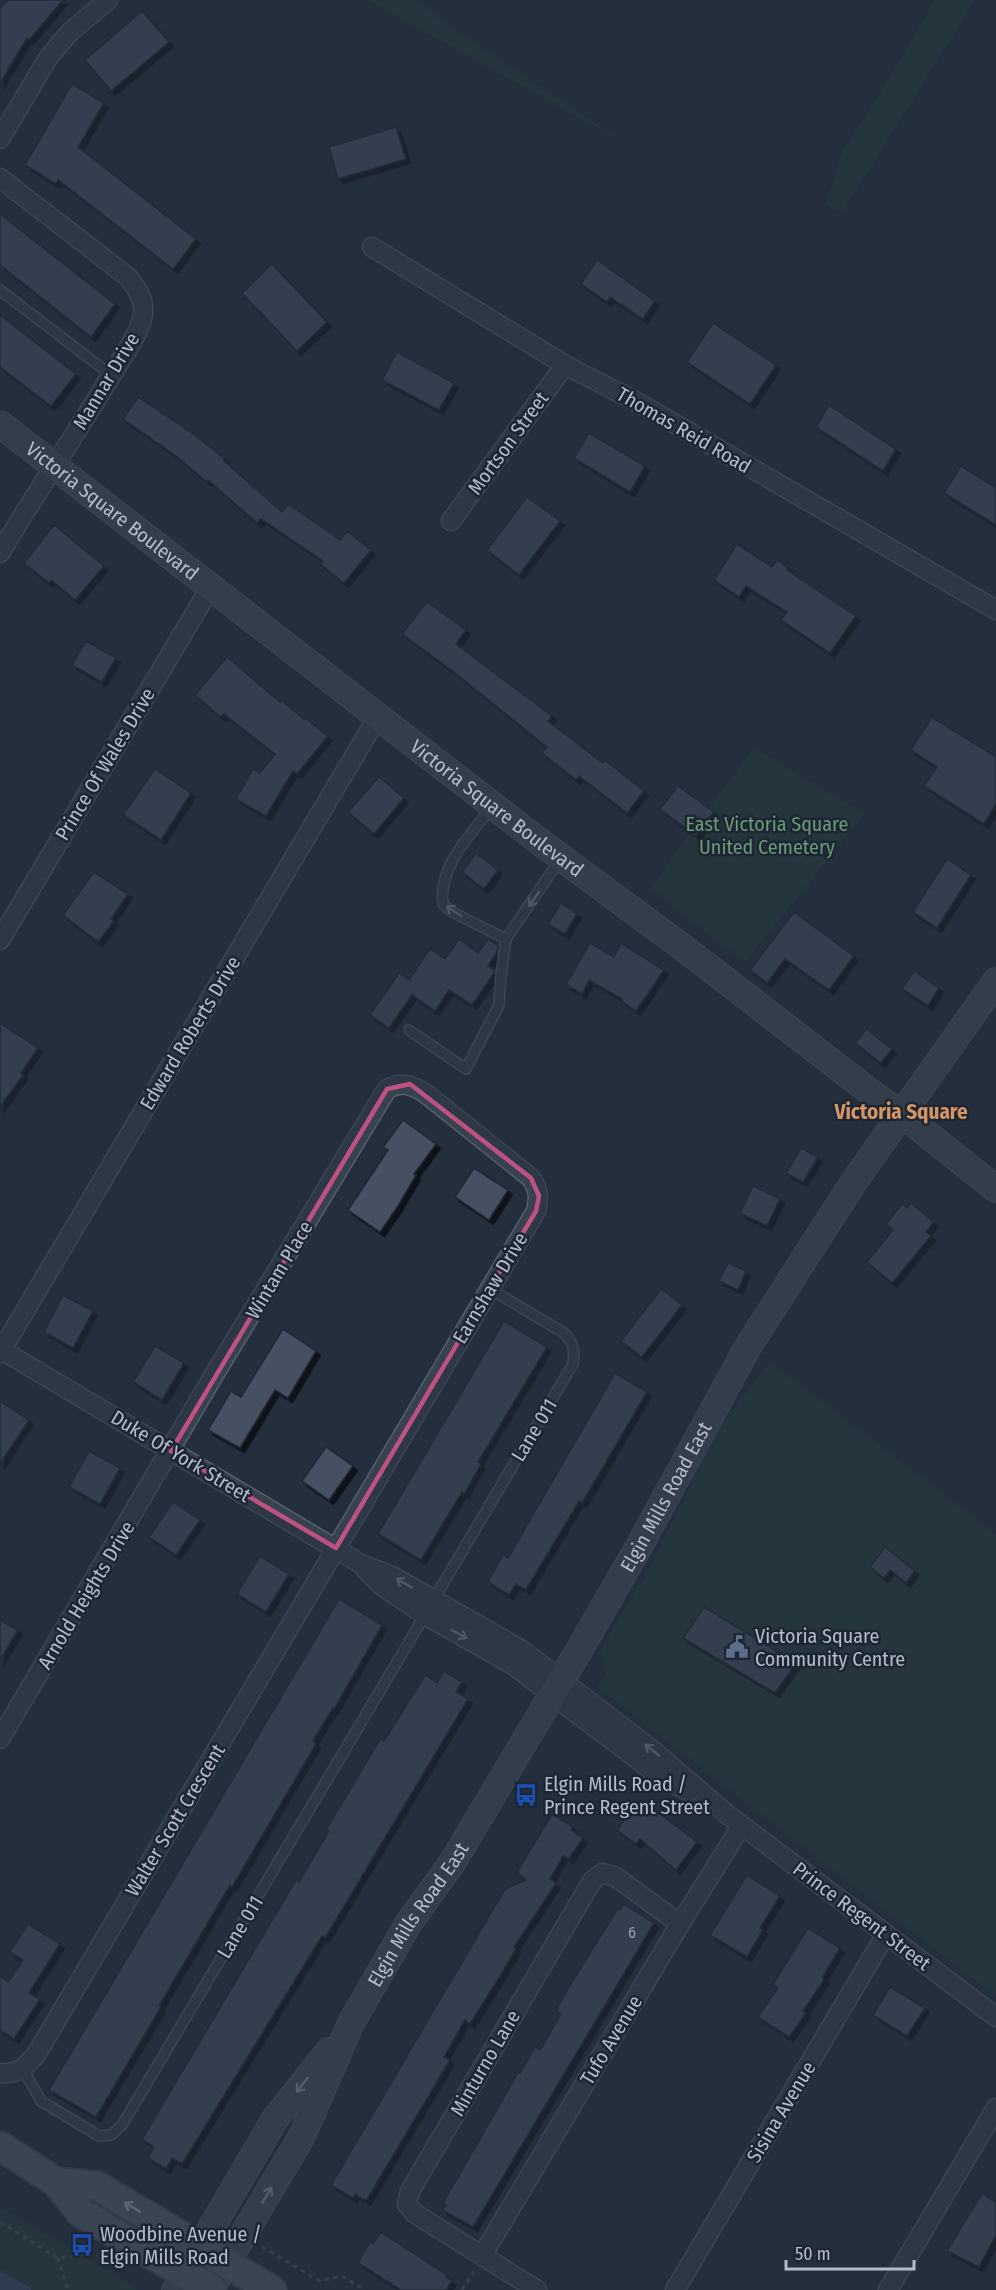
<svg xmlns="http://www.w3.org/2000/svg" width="996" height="2290" font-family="'Fira Sans Condensed',sans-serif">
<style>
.green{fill:#263c3f}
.water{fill:#394c67}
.building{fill:#455162;stroke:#1f2835;stroke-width:1.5;filter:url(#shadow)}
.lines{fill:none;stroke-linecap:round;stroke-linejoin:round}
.lane-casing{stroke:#565f6c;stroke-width:12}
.street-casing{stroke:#565f6c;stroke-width:21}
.secondary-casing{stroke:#565f6c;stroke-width:28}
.primary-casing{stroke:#414a57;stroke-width:32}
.path{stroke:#44595c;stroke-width:3;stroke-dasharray:4.5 4.5;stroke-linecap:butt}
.lane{stroke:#38414e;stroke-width:9}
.street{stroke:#38414e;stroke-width:18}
.secondary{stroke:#465061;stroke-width:26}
.primary{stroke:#56606e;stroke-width:28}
.oneway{stroke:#7c8592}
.oneway2{stroke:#8e96a5}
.oneway3{stroke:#a1aab7}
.marked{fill:none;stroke:#bd5182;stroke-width:4.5;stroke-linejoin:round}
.labels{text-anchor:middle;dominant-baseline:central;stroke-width:5;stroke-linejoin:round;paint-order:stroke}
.number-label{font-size:16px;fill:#98a1af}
.street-label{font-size:20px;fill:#b4bcc9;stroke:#1d2633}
.park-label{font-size:20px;fill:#6b9a76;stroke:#1d2633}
.poi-label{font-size:20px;fill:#b4bcc9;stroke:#1d2633;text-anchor:start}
.neighbourhood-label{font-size:21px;font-weight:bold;fill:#d59563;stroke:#1d2633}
</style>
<defs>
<filter id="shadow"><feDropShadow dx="4.5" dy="4.5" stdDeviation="0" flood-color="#0009"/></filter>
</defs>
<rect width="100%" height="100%" fill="#242f3e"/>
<g class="green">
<polygon points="368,0 420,0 445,24 627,144"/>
<polygon points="935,0 975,0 842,213 826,204 843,150 867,115"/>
<polygon points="754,748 865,814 745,962 650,888"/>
<polygon points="770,1362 996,1534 996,1997 597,1686 606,1675 603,1663 605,1657 599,1654 636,1589 645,1577 717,1430"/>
<polygon points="0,2207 137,2288 135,2290 0,2290"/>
</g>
<polygon class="water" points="0,2270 31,2288 31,2290 0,2290"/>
<g class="building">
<polygon points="8,0 63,0 29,40 27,38 0,83 0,8"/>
<polygon points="142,11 169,42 111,91 85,60"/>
<polygon points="72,84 104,103 78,147 196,239 173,269 58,180 56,184 25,165"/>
<polygon points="396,127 406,159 338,179 329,147"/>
<polygon points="0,214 115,304 91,337 0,265"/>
<polygon points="597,260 655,301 643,319 610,297 607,302 581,284"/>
<polygon points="272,264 327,322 297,351 242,293"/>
<polygon points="0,315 76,374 51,406 0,367"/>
<polygon points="713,323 776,365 750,404 687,362"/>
<polygon points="397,352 454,383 439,410 382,380"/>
<polygon points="138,397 192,433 225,459 224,461 282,512 288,504 340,540 347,531 371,550 344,583 320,564 323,561 261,519 257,523 208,480 207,482 175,455 123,419"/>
<polygon points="829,405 896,449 883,471 816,427"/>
<polygon points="589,433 645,466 630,492 574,458"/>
<polygon points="961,466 996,488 996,525 944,493"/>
<polygon points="527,497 560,521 519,575 487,550"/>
<polygon points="54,525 104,566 75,600 51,580 49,583 24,563"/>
<polygon points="737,544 772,567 777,560 788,568 787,570 856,616 830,653 781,620 787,612 746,586 739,597 714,580"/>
<polygon points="427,602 466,630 456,644 552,716 548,721 603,763 605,760 644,791 627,813 579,776 576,780 542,753 547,747 454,672 402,634"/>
<polygon points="86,641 116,658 102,682 72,665"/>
<polygon points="227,657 280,702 281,700 304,719 305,718 328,736 297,774 293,771 266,816 236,799 253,769 260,773 275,754 224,714 221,717 195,695"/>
<polygon points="932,717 996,757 996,804 984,824 924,786 937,767 911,750"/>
<polygon points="155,769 191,793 161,840 123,815"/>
<polygon points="379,777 404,798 374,834 348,812"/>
<polygon points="678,786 714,812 696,836 660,809"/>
<polygon points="476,853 498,870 484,889 462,872"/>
<polygon points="947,859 971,875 937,928 913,912"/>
<polygon points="94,872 128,894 111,919 114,921 98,942 63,915"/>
<polygon points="561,903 577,914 565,934 548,924"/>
<polygon points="794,912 854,956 829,990 785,959 767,983 750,970"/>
<polygon points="459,939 478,953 488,939 498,946 497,952 488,966 495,970 494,973 472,1005 449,990 435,1011 412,995 389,1028 370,1015 399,973 409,980 430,949 445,959"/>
<polygon points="590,943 614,957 621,943 664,970 636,1011 621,1001 622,999 589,980 582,994 566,985"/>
<polygon points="914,971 939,988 928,1006 902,989"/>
<polygon points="0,1023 38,1048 21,1073 23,1075 0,1107"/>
<polygon points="866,1029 892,1049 881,1063 855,1043"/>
<polygon points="403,1120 436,1144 414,1174 416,1175 398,1206 380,1232 348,1210 388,1150 383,1147"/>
<polygon points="801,1148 818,1157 803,1182 786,1173"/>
<polygon points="474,1168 508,1190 489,1220 455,1197"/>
<polygon points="753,1186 780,1199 767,1226 740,1213"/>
<polygon points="911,1203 934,1222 926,1232 931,1236 892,1283 867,1262 893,1230 886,1224 902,1204 907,1208"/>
<polygon points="728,1263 746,1271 738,1290 719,1281"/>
<polygon points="661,1289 682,1305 642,1357 621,1341"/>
<polygon points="63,1295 93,1311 73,1348 44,1332"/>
<polygon points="504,1321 547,1347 478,1462 481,1464 464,1494 462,1492 421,1560 378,1534"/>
<polygon points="283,1329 316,1351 288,1398 275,1390 240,1448 208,1430 231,1391 241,1397"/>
<polygon points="155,1346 184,1363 162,1400 133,1382"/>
<polygon points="615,1373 647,1392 582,1503 579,1501 526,1590 516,1584 509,1595 488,1582 503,1555 508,1558"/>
<polygon points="0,1401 29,1420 0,1464"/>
<polygon points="326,1447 353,1466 329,1500 302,1481"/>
<polygon points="89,1451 120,1468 100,1504 69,1487"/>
<polygon points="173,1502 200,1520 176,1555 149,1537"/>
<polygon points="885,1547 915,1571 906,1583 890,1570 884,1578 870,1567"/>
<polygon points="260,1556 289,1574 266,1612 237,1594"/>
<polygon points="339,1599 382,1625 334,1709 333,1708 313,1741 316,1744 232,1887 230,1885 159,2006 161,2007 96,2117 49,2090"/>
<polygon points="704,1607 796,1663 775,1693 683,1638"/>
<polygon points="0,1620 18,1630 0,1660"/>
<polygon points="444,1671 462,1682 456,1692 468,1699 325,1938 322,1936 182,2164 172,2158 166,2169 148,2158 154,2147 142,2139 296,1880 299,1882 329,1831 326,1830 380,1739 384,1741 425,1675 437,1683"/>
<polygon points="639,1802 649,1809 651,1807 697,1842 676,1870 640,1839 636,1844 617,1830 625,1819 622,1816 632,1804 635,1807"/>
<polygon points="552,1814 573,1827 571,1830 583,1838 569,1859 563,1856 550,1879 556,1883 514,1947 516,1949 497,1981 470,2024 465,2020 444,2057 450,2060 366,2201 355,2194 353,2198 331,2185 505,1889 526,1880 517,1872"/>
<polygon points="747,1875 780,1896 760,1928 763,1930 747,1957 710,1935"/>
<polygon points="624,1904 654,1923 473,2227 442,2210 446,2205 443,2203 518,2073 520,2073 535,2047 540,2050 561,2014 556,2011 575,1977 618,1908 620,1910"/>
<polygon points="28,1924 60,1944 29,1993 40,1999 14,2039 0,2030 0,1976 8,1982 23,1960 10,1952"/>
<polygon points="808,1928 840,1948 822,1978 824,1980 803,2011 806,2013 789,2037 758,2017 778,1988 773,1984"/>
<polygon points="890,1987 925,2008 907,2036 873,2015"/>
<polygon points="982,2193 996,2203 996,2235 979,2267 947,2251"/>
<polygon points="381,2232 447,2275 446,2277 452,2281 446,2290 401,2290 358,2263 370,2242 373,2244"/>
</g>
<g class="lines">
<g class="lane-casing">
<g id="lane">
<polyline points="0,290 111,375"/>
<path d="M492,807C470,835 438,867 443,904L452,912L506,939"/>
<polyline points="409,1030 466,1069 499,1005 501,974 506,939 561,858"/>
<path d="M434,1599L573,1364C575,1350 574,1344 564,1333L490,1289"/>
<polyline points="23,2069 41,2101 99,2136 111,2135 122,2125 425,1615"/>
</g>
</g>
<g class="street-casing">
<g id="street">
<polyline points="0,139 48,58 70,32 108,0"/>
<path d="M0,178L128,277C137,288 145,300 143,315C139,336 117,365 106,384C71,441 34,496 0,553"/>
<polyline points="372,247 565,365 639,403 996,610"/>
<polyline points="451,521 565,365"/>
<polyline points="0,940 210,588"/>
<polyline points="0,1349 361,1564 392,1576 522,1650 650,1748 728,1815 996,2017"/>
<polyline points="0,1353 378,716"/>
<polyline points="366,1570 383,1587 425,1615 513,1665 654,1772 688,1792"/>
<path d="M0,1739L211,1380L387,1089C402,1081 411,1085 425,1093L531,1178C539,1190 539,1197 536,1211L37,2053C27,2066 18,2075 0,2073"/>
<polyline points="482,2256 680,1924 742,1825"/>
<polyline points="537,2290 414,2213 407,2204 410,2191 592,1881 602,1873 616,1877 680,1924"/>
<polyline points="675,2290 886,1934"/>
<polyline points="888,2290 996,2108"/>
</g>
</g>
<g class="secondary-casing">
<g id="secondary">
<path id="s1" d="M0,424L540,842L685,949L878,1098L902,1114L996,1189"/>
<path id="s2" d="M217,2279L302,2136L351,2023L408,1924L452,1863L581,1647L637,1550L749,1345L853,1183L996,981"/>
<polyline points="175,2290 275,2119 329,2051"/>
</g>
</g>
<g class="primary-casing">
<g id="primary">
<polyline points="0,2146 56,2182 81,2213 212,2290"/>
<polyline points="56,2182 97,2186 272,2290"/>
</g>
</g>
<g class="path">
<polyline points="0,2222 58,2258 86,2254"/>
<polyline points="262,2247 320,2281 342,2276 365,2290"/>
<polyline points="58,2258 68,2290"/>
<polyline points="462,2290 474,2271"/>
</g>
<use href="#lane" class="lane"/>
<use href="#street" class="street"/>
<use href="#secondary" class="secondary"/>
<use href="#primary" class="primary"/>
</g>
<defs><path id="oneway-shaft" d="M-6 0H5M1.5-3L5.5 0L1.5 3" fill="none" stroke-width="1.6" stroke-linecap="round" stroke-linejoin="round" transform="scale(1.5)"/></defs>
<g class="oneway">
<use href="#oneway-shaft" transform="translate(534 899) rotate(124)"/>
<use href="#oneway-shaft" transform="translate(454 911) rotate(-147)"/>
<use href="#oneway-shaft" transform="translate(404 1583) rotate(-151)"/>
<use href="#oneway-shaft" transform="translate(459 1634) rotate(29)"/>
<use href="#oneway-shaft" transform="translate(652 1750) rotate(-141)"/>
</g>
<g class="oneway2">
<use href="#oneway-shaft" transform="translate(302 2085) rotate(128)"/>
<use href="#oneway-shaft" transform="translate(267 2195) rotate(-59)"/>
</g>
<use class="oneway3" href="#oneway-shaft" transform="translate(132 2207) rotate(-150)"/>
<path d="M0 0H996V2290H0ZM410,1084L531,1178L539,1196L536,1211L336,1548L171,1451L387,1089Z" fill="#242f3e" fill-opacity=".55" fill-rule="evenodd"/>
<path class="marked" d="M410,1084L531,1178L539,1196L536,1211L336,1548L171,1451L387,1089Z"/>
<defs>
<g id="civic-bare" transform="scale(1.8)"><path d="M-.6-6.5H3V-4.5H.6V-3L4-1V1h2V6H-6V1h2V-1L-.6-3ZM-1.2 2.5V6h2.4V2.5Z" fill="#5c6f8a" stroke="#1d2633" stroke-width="2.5" paint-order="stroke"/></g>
<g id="bus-bare" transform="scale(1.8)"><path d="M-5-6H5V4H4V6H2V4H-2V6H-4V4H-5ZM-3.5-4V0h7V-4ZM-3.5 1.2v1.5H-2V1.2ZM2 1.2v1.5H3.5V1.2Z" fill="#1a4fb4" stroke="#1d2633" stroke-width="2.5" paint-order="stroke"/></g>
</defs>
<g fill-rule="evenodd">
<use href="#civic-bare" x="737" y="1647"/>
<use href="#bus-bare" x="526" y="1795"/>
<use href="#bus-bare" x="82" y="2245"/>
</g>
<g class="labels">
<g class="number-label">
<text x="632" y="1932">6</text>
</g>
<g class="street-label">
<text transform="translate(106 381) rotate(-59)">Mannar Drive</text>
<text transform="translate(684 430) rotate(30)">Thomas Reid Road</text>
<text transform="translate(508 443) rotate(-54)">Mortson Street</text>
<text stroke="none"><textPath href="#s1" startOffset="142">Victoria Square Boulevard</textPath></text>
<text transform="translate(105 764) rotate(-59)">Prince Of Wales Drive</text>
<text stroke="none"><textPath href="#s1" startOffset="628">Victoria Square Boulevard</textPath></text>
<text transform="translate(190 1033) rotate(-59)">Edward Roberts Drive</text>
<text transform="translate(279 1270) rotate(-59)">Wintam Place</text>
<text transform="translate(490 1288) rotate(-59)">Earnshaw Drive</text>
<text transform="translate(534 1430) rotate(-59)">Lane 011</text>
<text transform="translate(181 1456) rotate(31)">Duke Of York Street</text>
<text stroke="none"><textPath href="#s2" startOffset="903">Elgin Mills Road East</textPath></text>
<text transform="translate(86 1595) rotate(-59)">Arnold Heights Drive</text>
<text transform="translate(175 1820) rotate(-59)">Walter Scott Crescent</text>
<text stroke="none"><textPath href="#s2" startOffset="417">Elgin Mills Road East</textPath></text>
<text transform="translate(862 1916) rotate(37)">Prince Regent Street</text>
<text transform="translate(240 1927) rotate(-59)">Lane 011</text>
<text transform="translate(611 2040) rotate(-59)">Tufo Avenue</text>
<text transform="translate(485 2063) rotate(-60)">Minturno Lane</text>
<text transform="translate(781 2112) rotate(-59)">Sisina Avenue</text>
</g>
<g class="park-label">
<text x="767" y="824">East Victoria Square<tspan x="767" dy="23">United Cemetery</tspan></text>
</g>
<g class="poi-label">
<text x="755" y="1636">Victoria Square<tspan x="755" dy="23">Community Centre</tspan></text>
<text x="544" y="1784">Elgin Mills Road /<tspan x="544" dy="23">Prince Regent Street</tspan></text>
<text x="100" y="2234">Woodbine Avenue /<tspan x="100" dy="23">Elgin Mills Road</tspan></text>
</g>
<g class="neighbourhood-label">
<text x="901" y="1112">Victoria Square</text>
</g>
</g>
<path d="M786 2260v9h128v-9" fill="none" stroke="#b4bcc9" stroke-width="3"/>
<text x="795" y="2260" font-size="18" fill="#b4bcc9" stroke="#1d2633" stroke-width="4.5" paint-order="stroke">50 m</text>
</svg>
